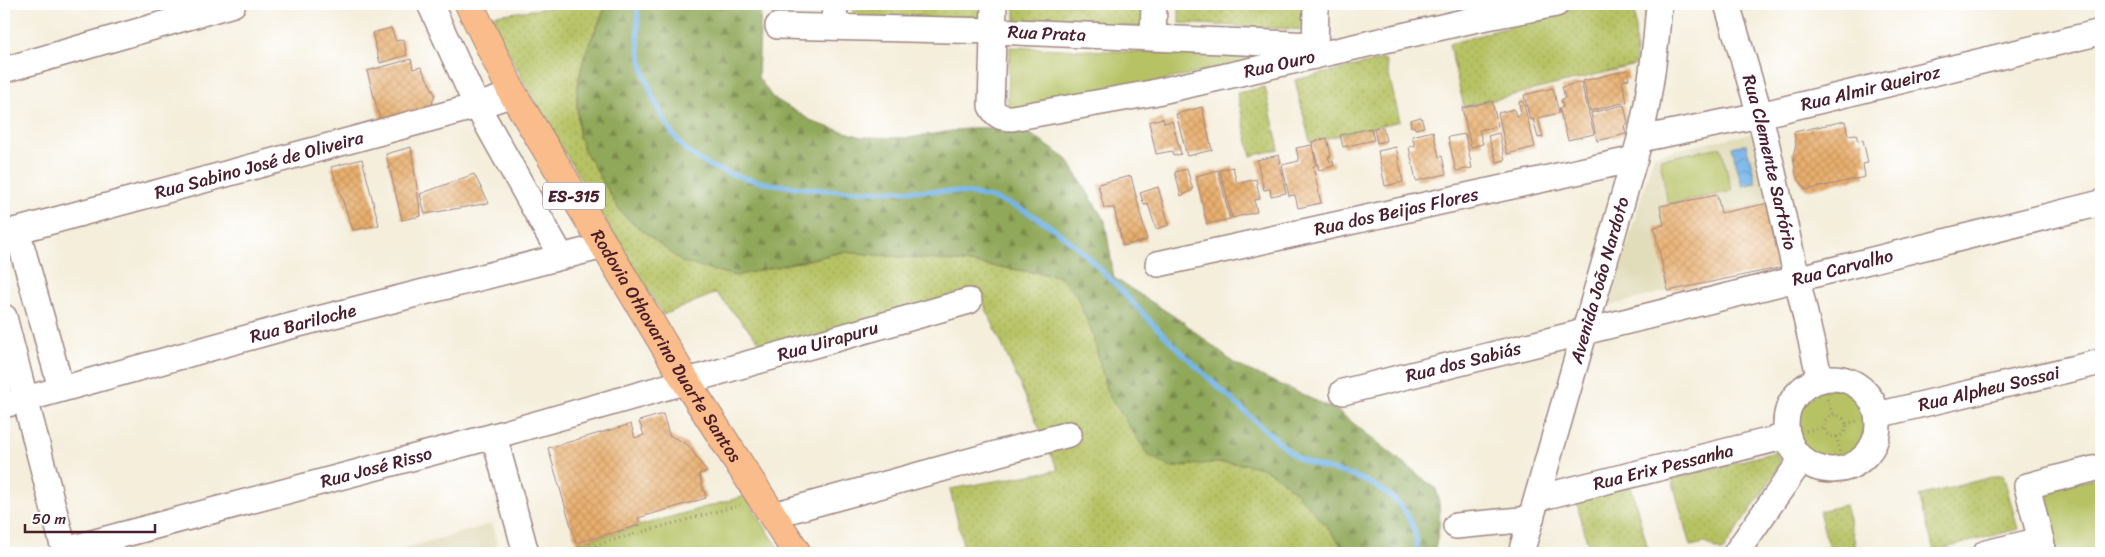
<svg xmlns="http://www.w3.org/2000/svg" width="2105" height="557" font-family="Sriracha,sans-serif">
<style>
.built{fill:#e1dcba}
.grass{fill:url(#grass-dots);stroke:#807048}
.forest{fill:url(#forest-firs);stroke:#6d6442}
.green{fill:#b6c264;stroke:#807048}
.water{fill:url(#water-waves);stroke:#606a8a}
.lines{fill:none;stroke-linecap:round;stroke-linejoin:round}
.stream{stroke:#76b6ea;stroke-width:5}
.building{fill:url(#building-cross-hatch)}
.minor-casing{stroke:#9f8683;stroke-width:28}
.major-casing{stroke:#9f8683;stroke-width:30}
.path{stroke:#9f8683;stroke-width:3;stroke-dasharray:1 4;stroke-linecap:butt}
.minor{stroke:#fff;stroke-width:25}
.major{stroke:#f9bc8a;stroke-width:28}
.labels{text-anchor:middle;dominant-baseline:central;stroke-width:4.5;stroke-linejoin:round;paint-order:stroke}
.shield{fill:#fff;stroke:#80626b;stroke-width:1}
.shield-label{font-size:16px;font-weight:bold;fill:#4a1f2b}
.street-label{font-size:18px;fill:#4a1f2b;stroke:#fff}
</style>
<defs>
<pattern id="grass-dots" width="8" height="8" patternUnits="userSpaceOnUse" patternTransform="scale(1.25)"><rect width="8" height="8" fill="#b6c264"/><path d="M2 2h.1M6 6h.1" fill="none" stroke="#9ea657" stroke-width="1.8" stroke-linecap="round"/></pattern>
<pattern id="forest-firs" width="22" height="20" patternUnits="userSpaceOnUse" patternTransform="scale(1.25)"><rect width="22" height="20" fill="#90a85a"/><path d="M5 1l3.5 6h-7zM16 11l3.5 6h-7z" fill="#78884b"/></pattern>
<pattern id="water-waves" width="16" height="10" patternUnits="userSpaceOnUse" patternTransform="scale(1.25)"><rect width="16" height="10" fill="#76b6ea"/><path d="M0 5q4-4 8 0t8 0" fill="none" stroke="#6393be"/></pattern>
<pattern id="building-cross-hatch" width="8" height="8" patternUnits="userSpaceOnUse" patternTransform="scale(1.25)"><rect width="8" height="8" fill="#e8af6e"/><path d="M0 0l8 8M0 8l8-8" fill="none" stroke="#c8965f"/></pattern>
</defs>
<rect width="100%" height="100%" fill="#fff"/>
<filter id="ink" filterUnits="userSpaceOnUse"><feTurbulence type="fractalNoise" baseFrequency=".02" numOctaves="2"/><feDisplacementMap in="SourceGraphic" scale="10" xChannelSelector="R" yChannelSelector="G"/><feConvolveMatrix kernelMatrix="1 2 1 2 8 2 1 2 1" color-interpolation-filters="sRGB"/></filter>
<filter id="wash" filterUnits="userSpaceOnUse"><feTurbulence type="fractalNoise" baseFrequency=".0096" numOctaves="4" result="noise"/><feDisplacementMap in="SourceGraphic" scale="20" xChannelSelector="R" yChannelSelector="G"/><feGaussianBlur stdDeviation="1.12" result="paint"/><feColorMatrix in="noise" values="0 0 0 0 0 0 0 0 0 0 0 0 0 0 0 0 0 1.4 0 .05"/><feComposite in="paint" operator="in"/></filter>
<g filter="url(#wash)">
<rect width="100%" height="100%" fill="#f4eedb"/>
<g class="built">
<polygon points="1752,133 1783,267 1668,291 1609,306 1654,155"/>
<polygon points="492,524 499,553 387,553"/>
</g>
<g class="grass">
<path d="M575,4H607C600,21 590,39 584,58C575,86 574,122 584,150L797,263L842,252L964,262L1059,276L1075,292L1092,332L1107,392L1171,468C1198,463 1246,458 1270,472C1296,487 1329,529 1347,553H965L950,489L1058,470L979,293L772,356L716,293L663,315L541,114L489,16Z"/>
<polygon points="853,4 986,4 985,22 853,19"/>
<polygon points="1015,4 1147,4 1146,27 1015,22"/>
<polygon points="1179,4 1307,4 1306,30 1179,23"/>
<polygon points="1589,4 1635,4 1636,65 1464,107 1449,44"/>
<polygon points="1385,59 1400,121 1310,142 1295,80"/>
<polygon points="1265,87 1279,149 1251,156 1237,93"/>
<polygon points="1775,452 1780,461 1775,474 1722,552 1705,543 1690,546 1672,479"/>
<polygon points="2003,474 2018,529 1934,551 1919,496"/>
<polygon points="1631,486 1649,553 1590,553 1576,500"/>
<polygon points="1845,505 1858,553 1830,553 1819,511"/>
</g>
<path class="forest" d="M607,4H761L758,77L772,97L815,123L862,137L908,138L971,128L1020,127L1067,159L1105,221L1114,278L1183,322L1235,364L1338,411L1436,489C1443,510 1439,533 1434,553H1347C1329,529 1296,487 1270,472C1246,458 1198,463 1171,468L1148,455L1107,392L1092,331L1075,292L1059,276L964,262L842,252L735,276L682,262L622,214L584,150L579,136L577,91L584,57Z"/>
<g class="green">
<polygon points="1010,47 1268,57 1007,115"/>
<polygon points="1721,147 1732,191 1668,204 1660,159"/>
<circle cx="1836" cy="426" r="38"/>
<polygon points="2101,477 2101,553 2056,553 2041,498 2047,490"/>
<polygon points="745,496 782,553 547,553 546,552"/>
</g>
<polygon class="water" points="1746,144 1756,183 1742,186 1732,147"/>
<g class="lines">
<path class="stream" d="M638,4C636,45 640,68 657,106C665,123 673,137 686,150C725,185 812,191 863,191C918,192 972,184 1023,210C1080,239 1114,285 1158,329C1202,373 1249,416 1296,457C1312,466 1326,468 1343,473C1382,484 1419,509 1417,553"/>
</g>
<g id="blocks">
<g class="building">
<polygon points="1416,4 1445,4 1445,7 1420,9"/>
<polygon points="391,28 396,41 403,39 407,55 380,63 372,33"/>
<polygon points="411,59 413,69 421,67 435,94 430,111 381,123 367,71"/>
<polygon points="1627,70 1629,79 1622,81 1627,102 1590,111 1583,81"/>
<polygon points="1581,82 1594,134 1568,140 1559,108 1563,107 1561,100 1565,98 1562,87"/>
<polygon points="1553,88 1559,113 1538,118 1543,137 1538,138 1533,119 1530,120 1524,95"/>
<polygon points="1492,101 1498,126 1479,130 1483,144 1471,147 1462,108"/>
<polygon points="1523,101 1530,129 1529,131 1531,131 1535,147 1507,154 1498,113 1514,109 1516,116 1521,115 1519,102"/>
<polygon points="1624,105 1628,123 1624,126 1626,134 1597,141 1591,113"/>
<polygon points="1202,107 1212,150 1187,156 1176,114"/>
<polygon points="1421,117 1424,127 1415,129 1414,126 1411,127 1410,120"/>
<polygon points="1163,118 1164,123 1172,121 1181,154 1173,156 1172,151 1156,154 1149,122"/>
<polygon points="1845,121 1848,135 1856,134 1858,141 1863,140 1868,163 1863,164 1865,177 1806,190 1796,175 1793,156 1796,144 1794,132"/>
<polygon points="1383,127 1386,141 1377,143 1374,128"/>
<polygon points="1371,128 1374,140 1343,147 1340,135"/>
<polygon points="1433,131 1439,157 1442,156 1446,174 1416,181 1409,147 1415,146 1412,136"/>
<polygon points="1499,133 1505,160 1497,162 1488,136"/>
<polygon points="1465,134 1472,168 1456,171 1448,137"/>
<polygon points="1327,138 1331,156 1328,157 1330,162 1333,161 1334,166 1319,170 1312,142"/>
<polygon points="1312,145 1316,165 1313,166 1321,203 1298,208 1295,195 1289,196 1282,165 1299,161 1296,148"/>
<polygon points="411,147 421,216 402,220 386,154"/>
<polygon points="1396,147 1403,182 1385,186 1378,151"/>
<polygon points="1279,155 1281,162 1279,163 1286,193 1271,196 1270,189 1264,190 1257,160"/>
<polygon points="362,159 379,225 353,230 331,167"/>
<polygon points="1233,167 1237,184 1256,179 1260,199 1254,200 1257,212 1232,218 1220,170"/>
<polygon points="1187,169 1193,190 1181,196 1175,172"/>
<polygon points="1218,170 1230,219 1207,224 1196,176"/>
<polygon points="474,174 489,203 425,214 420,194"/>
<polygon points="1131,176 1147,240 1123,246 1114,208 1104,208 1098,184"/>
<polygon points="1158,187 1169,225 1156,229 1148,204 1144,205 1140,193"/>
<polygon points="1717,195 1721,213 1769,203 1783,267 1668,291 1654,227 1664,225 1660,206"/>
<polygon points="663,414 669,435 688,445 707,472 699,474 706,498 638,518 640,525 576,543 548,448 631,424 635,438 644,435 639,421"/>
</g>
</g>
</g>
<g filter="url(#ink)">
<use href="#blocks" fill-opacity="0" stroke="#9f8683" stroke-width="1"/>
<g class="lines">
<g class="minor-casing">
<g id="minor">
<polyline points="430,4 477,106 561,256"/>
<path id="s1" d="M994,4L991,106C996,116 1001,118 1012,118L1152,93L1477,19L1556,4"/>
<path id="s2" d="M1727,4L1760,115L1820,380"/>
<path id="s3" d="M778,26L994,31L1315,45"/>
<polyline points="834,27 835,4"/>
<polyline points="1153,37 1154,4"/>
<polyline points="1315,56 1316,4"/>
<polyline points="4,70 233,4"/>
<path id="s4" d="M1640,139L1760,115L2101,32"/>
<polyline points="17,230 61,388"/>
<path id="s5" d="M4,234L477,106L513,94"/>
<path id="s6" d="M1158,264L1635,159"/>
<polyline points="4,317 65,553"/>
<circle cx="1832" cy="424" r="46"/>
<path id="s7" d="M1343,392L2101,203"/>
<path id="s8" d="M4,405L283,328L604,246"/>
<path id="s9" d="M1877,415L2101,362"/>
<polyline points="494,436 526,553"/>
<path id="s10" d="M1538,498L1788,436"/>
<polyline points="773,515 1069,434"/>
<polyline points="1456,526 1531,519"/>
<path id="s11" d="M65,550L494,436L969,301"/>
<path id="s12" d="M1521,553L1640,139C1650,94 1656,50 1659,4"/>
<polyline points="1736,553 1802,459"/>
<polyline points="1986,553 2041,540"/>
<polyline points="2044,553 2027,486 2101,467"/>
</g>
</g>
<g class="major-casing">
<g id="major">
<path id="s13" d="M469,4L513,94L687,383L797,553"/>
</g>
</g>
<g class="path">
<polyline points="1827,399 1833,415"/>
<circle cx="1835" cy="426" r="11"/>
<polyline points="1846,424 1857,421"/>
<polyline points="1806,431 1825,427"/>
<polyline points="1837,436 1843,469"/>
<polyline points="566,553 740,505"/>
</g>
<use href="#minor" class="minor"/>
<use href="#major" class="major"/>
</g>
</g>
<g class="labels">
<rect class="shield" x="543" y="182.5" width="62" height="27" rx="4"/>
<g class="shield-label">
<text x="574" y="196">ES-315</text>
</g>
<g class="street-label">
<text stroke="none"><textPath href="#s3" startOffset="269">Rua Prata</textPath></text>
<text stroke="none"><textPath href="#s1" startOffset="401">Rua Ouro</textPath></text>
<text stroke="none"><textPath href="#s4" startOffset="236">Rua Almir Queiroz</textPath></text>
<text stroke="none"><textPath href="#s2" startOffset="164">Rua Clemente Sartório</textPath></text>
<text stroke="none"><textPath href="#s5" startOffset="264">Rua Sabino José de Oliveira</textPath></text>
<text stroke="none"><textPath href="#s6" startOffset="244">Rua dos Beijas Flores</textPath></text>
<text stroke="none"><textPath href="#s7" startOffset="515">Rua Carvalho</textPath></text>
<text stroke="none"><textPath href="#s12" startOffset="284">Avenida João Nardoto</textPath></text>
<text stroke="none"><textPath href="#s8" startOffset="310">Rua Bariloche</textPath></text>
<text stroke="none"><textPath href="#s11" startOffset="791">Rua Uirapuru</textPath></text>
<text stroke="none"><textPath href="#s13" startOffset="395">Rodovia Othovarino Duarte Santos</textPath></text>
<text stroke="none"><textPath href="#s7" startOffset="124">Rua dos Sabiás</textPath></text>
<text stroke="none"><textPath href="#s9" startOffset="115">Rua Alpheu Sossai</textPath></text>
<text stroke="none"><textPath href="#s11" startOffset="322">Rua José Risso</textPath></text>
<text stroke="none"><textPath href="#s10" startOffset="129">Rua Erix Pessanha</textPath></text>
</g>
</g>
<rect width="2105" height="557" fill="none" stroke="#fff" stroke-width="20"/>
<path d="M25 524v8h130v-8" fill="none" stroke="#4a1f2b" stroke-width="2.5"/>
<text x="32" y="524" font-size="15" fill="#4a1f2b" stroke="#ffffff" stroke-width="4" paint-order="stroke">50 m</text>
</svg>
